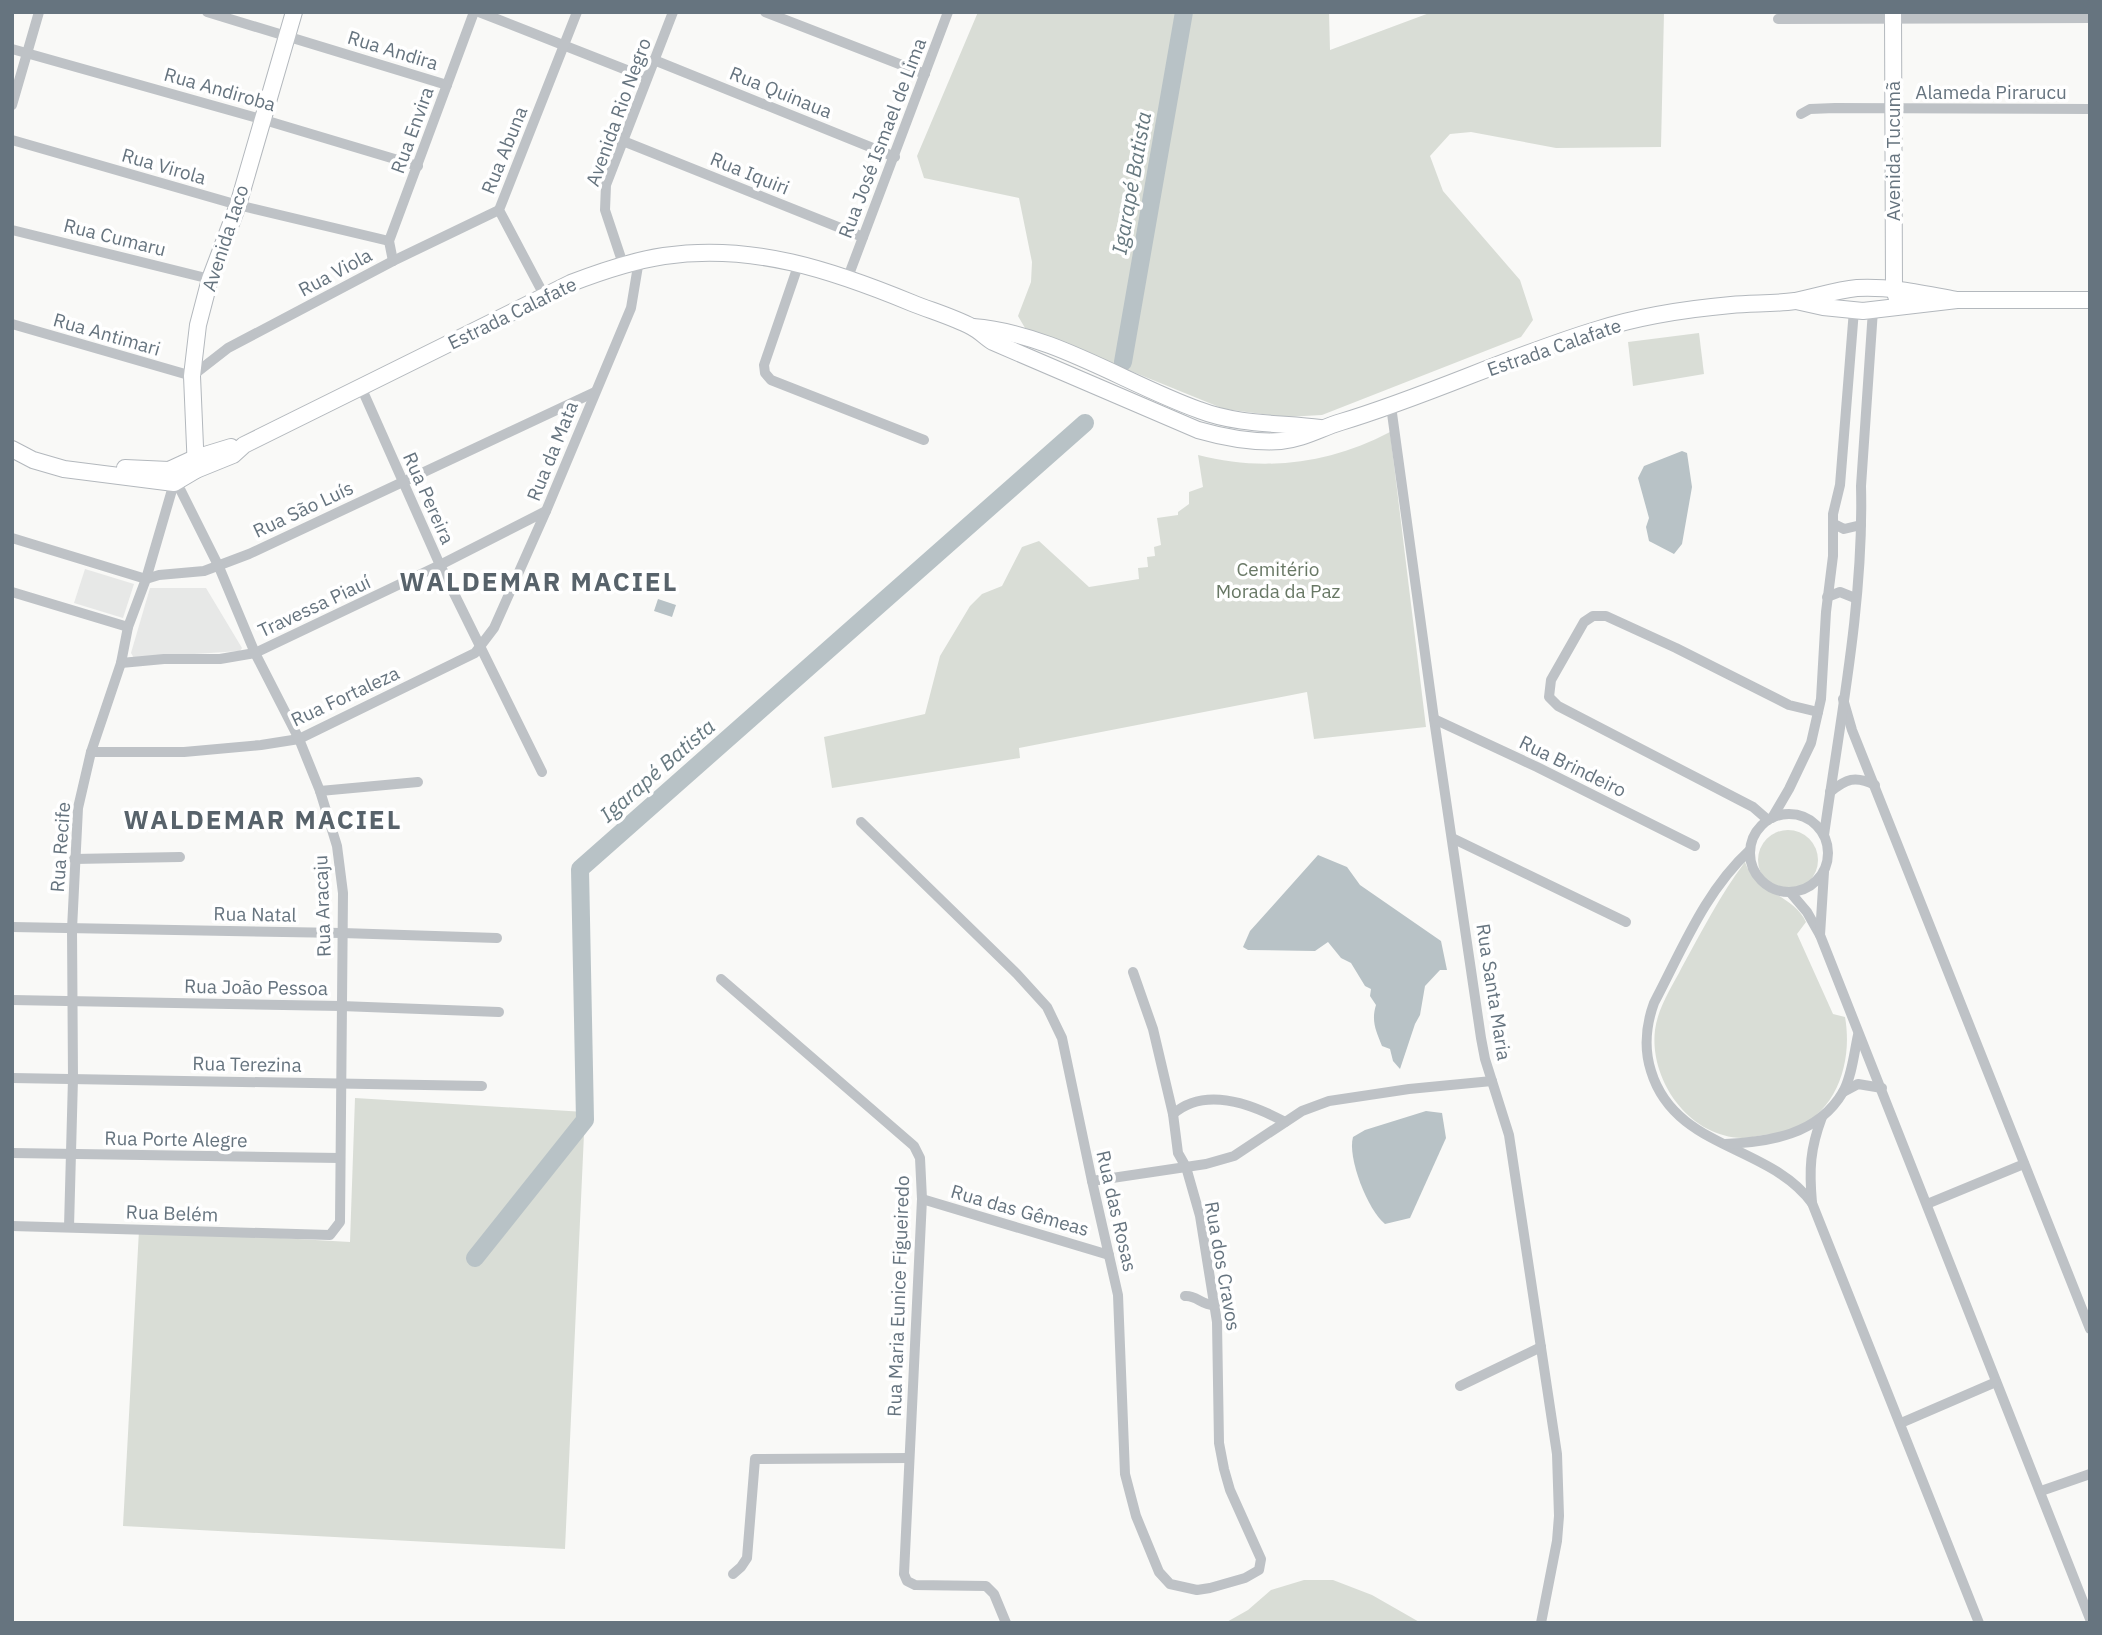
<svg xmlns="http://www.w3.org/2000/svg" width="2102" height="1635" font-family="'IBM Plex Sans',sans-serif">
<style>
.built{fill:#e7e8e7}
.green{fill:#d9ddd6}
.water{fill:#b8c2c6}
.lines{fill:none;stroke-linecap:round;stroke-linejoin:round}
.river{stroke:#b8c2c6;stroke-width:18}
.secondary-casing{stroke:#b3b8bd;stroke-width:18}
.street{stroke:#bec2c6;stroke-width:10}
.secondary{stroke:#fff;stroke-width:16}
.labels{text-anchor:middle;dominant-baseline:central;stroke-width:7;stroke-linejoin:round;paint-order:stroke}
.street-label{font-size:19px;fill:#66747f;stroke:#fff}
.park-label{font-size:19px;fill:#687865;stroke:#fff}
.water-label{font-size:21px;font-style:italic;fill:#677980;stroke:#fff}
.district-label{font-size:26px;font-weight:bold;letter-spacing:2px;fill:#58636b;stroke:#fff}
</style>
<rect width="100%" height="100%" fill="#f9f9f7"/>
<g class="built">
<polygon points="85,569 134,584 123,618 74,603"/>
<polygon points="150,588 206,588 242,648 240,651 134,658 131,653"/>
</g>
<g class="green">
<polygon points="978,12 1329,12 1330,50 1432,12 1664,12 1661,147 1556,148 1471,132 1450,134 1430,156 1443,191 1520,280 1533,320 1521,337 1322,415 1286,417 1224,409 1025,328 1018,316 1031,282 1032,262 1019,198 924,178 917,156"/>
<polygon points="1699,333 1704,374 1633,386 1628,342"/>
<path d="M1390,432L1426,727L1314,739L1307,692L1019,748L1020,758L832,788L824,737L925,714L940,656L970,606L982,594L1002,586L1022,547L1039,541L1089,587L1139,579L1138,568L1148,567L1147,557L1155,556L1154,547L1161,545L1157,518L1178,515V512L1189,504V492L1203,487L1198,455C1264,472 1329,464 1390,432Z"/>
<circle cx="1788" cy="860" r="30"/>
<path d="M1745,862C1756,894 1792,893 1806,922L1797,934L1833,1014L1845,1017C1853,1062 1837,1114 1790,1131C1782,1134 1771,1134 1763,1135C1756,1136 1749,1138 1742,1138C1689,1137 1649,1080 1655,1030C1658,1007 1672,987 1682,967C1702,931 1720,895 1745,862Z"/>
<polygon points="355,1098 585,1112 565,1549 123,1526 139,1230 350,1242"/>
<polygon points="1304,1580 1333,1580 1372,1595 1421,1623 1225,1623 1248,1610 1271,1590"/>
</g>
<g class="water">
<polygon points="1682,451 1687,453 1692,487 1682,544 1674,554 1649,541 1646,527 1649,518 1638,478 1644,466"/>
<polygon points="658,599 676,605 672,617 654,611"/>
<path d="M1318,855L1347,867L1360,885L1441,941L1447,970H1440L1425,986L1420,1015L1415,1024L1400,1069L1393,1061L1390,1049L1382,1046C1376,1031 1371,1021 1376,1005L1370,996L1371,989L1365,986L1351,963L1341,958L1328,942L1315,951L1248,950L1243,947L1250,931Z"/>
<path d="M1426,1111L1442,1113L1446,1138L1410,1218L1385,1224C1368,1211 1347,1157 1353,1137L1365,1130Z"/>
</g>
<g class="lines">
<g class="river">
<polyline points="1123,362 1184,12"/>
<polyline points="475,1258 585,1120 580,869 1085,423"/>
</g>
<g class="secondary-casing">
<g id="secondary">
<polyline points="1893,12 1894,290 1898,301 1894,307"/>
<polyline points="1796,301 1823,307 1863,311 1957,300 2090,300"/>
<path d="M973,327C1052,333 1126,384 1199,410C1238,425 1280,423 1320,428"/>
<path d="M12,449L33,460L64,469L174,483L196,470L233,455L244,445L571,283C602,271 631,261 664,256C752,243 832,270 912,303C932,311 953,317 972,327C980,331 986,338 993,342L1198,430C1226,438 1252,443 1281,441C1303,439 1321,428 1341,422C1428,396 1510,356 1596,330C1640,316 1686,309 1731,305C1752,303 1774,304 1795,301C1816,297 1836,290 1857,288C1890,286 1925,294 1957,300"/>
<polyline points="125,468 169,470 195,458 231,447"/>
<polyline points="196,470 192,376 198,325 210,279 238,205 294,12"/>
</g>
</g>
<g class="street">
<polyline points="207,12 447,85"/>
<polyline points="479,12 647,78"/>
<polyline points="765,12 925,74"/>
<polyline points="1778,19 2090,18"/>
<polyline points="12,49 261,119 418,166"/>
<polyline points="654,60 895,157"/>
<polyline points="12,105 39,12"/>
<polyline points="1801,114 1810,109 1835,108 2090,109"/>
<polyline points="12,140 238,205 389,241"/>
<polyline points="623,141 863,237"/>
<polyline points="12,230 210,279"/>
<polyline points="393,261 389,241 474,12"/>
<polyline points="799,263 764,365 765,373 771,380 924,440"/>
<polyline points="623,264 605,210 606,185 673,12"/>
<polyline points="848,277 948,12"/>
<polyline points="544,295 499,210 577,12"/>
<polyline points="12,324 192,376 228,348 393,261 499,210"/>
<polyline points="361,387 440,565 542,772"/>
<polyline points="1391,406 1434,719 1481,1038 1485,1059 1509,1135 1557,1454 1559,1516 1557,1541 1541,1623"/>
<polyline points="1834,524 1844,529 1861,525"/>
<polyline points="12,538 146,579 159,575 204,571 249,554 595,392"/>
<polyline points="12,592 128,627"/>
<polyline points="1827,597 1840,592 1855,598"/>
<polyline points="121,663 164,659 220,659 255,653 440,565 546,511"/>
<polyline points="1843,699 1852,730 2090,1329"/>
<polyline points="1434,719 1537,767 1695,846"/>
<polyline points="91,752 184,752 261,745 299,739 475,653 494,628 546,511 631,308 639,260"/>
<polyline points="320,791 418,782"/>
<path d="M1830,792C1846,779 1855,775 1875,785"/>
<circle cx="1789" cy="853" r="39"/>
<polyline points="1772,818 1789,789 1811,743 1821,699 1826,612 1833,556 1833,514 1840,485 1854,310"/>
<polyline points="1768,820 1753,807 1558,706 1549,697 1551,680 1584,622 1593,616 1606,616 1676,648 1789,705 1818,712"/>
<polyline points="861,822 1017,974 1047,1007 1062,1038 1092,1181 1118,1295 1125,1474 1136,1516 1159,1572 1170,1584 1197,1590 1210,1588 1245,1578 1259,1570 1261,1559 1230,1490 1224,1469 1219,1443 1217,1322 1200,1216 1186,1167 1178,1153 1173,1114 1153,1029 1133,972"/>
<path d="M1824,835C1840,720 1864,602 1861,486L1873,310"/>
<polyline points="1452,838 1626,922"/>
<path d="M1750,850C1705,891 1682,950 1654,1003C1646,1025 1644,1049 1651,1071C1675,1150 1769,1144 1812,1203L1979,1623"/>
<polyline points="74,859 180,857"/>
<polyline points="1790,892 1807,912 1820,935 2090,1619"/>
<polyline points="12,927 342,933 497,938"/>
<polyline points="1820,935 1824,872"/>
<polyline points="721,979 914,1146 920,1158 922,1199 904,1574 907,1581 915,1585 986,1586 994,1594 1006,1623"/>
<polyline points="12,1000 341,1006 499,1012"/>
<polyline points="12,1078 482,1086"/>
<polyline points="1843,1092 1858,1084 1882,1088"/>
<path d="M1173,1114C1205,1086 1252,1104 1285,1122"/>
<path d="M1725,1144C1769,1142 1818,1135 1843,1092C1852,1076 1854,1053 1858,1035"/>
<polyline points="12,1153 340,1158"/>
<polyline points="1092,1181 1206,1164 1234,1156 1302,1111 1329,1101 1409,1089 1492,1081"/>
<polyline points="922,1199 1109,1255"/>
<path d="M1812,1203C1809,1169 1810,1149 1822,1117"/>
<polyline points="1927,1204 2024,1164"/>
<polyline points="12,1226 330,1235 340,1222 343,893 337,846 320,791 299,739 255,653 219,567 181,491 173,480"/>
<polyline points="69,1227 73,1078 72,929 78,808 91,752 121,663 128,627 146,579 174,483"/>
<path d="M1185,1296C1197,1295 1202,1306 1215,1305"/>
<polyline points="1460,1386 1541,1347"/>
<polyline points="1901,1423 1996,1382"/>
<polyline points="2041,1491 2090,1474"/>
<polyline points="733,1574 741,1567 747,1558 755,1459 909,1458"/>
</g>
<use href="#secondary" class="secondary"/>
</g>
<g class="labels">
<g class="street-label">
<text transform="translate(393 50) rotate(17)">Rua Andira</text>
<text transform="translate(220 89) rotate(16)">Rua Andiroba</text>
<text transform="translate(781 92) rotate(22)">Rua Quinaua</text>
<text x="1991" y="92">Alameda Pirarucu</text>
<text transform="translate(618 112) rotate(-70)">Avenida Rio Negro</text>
<text transform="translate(412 130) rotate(-70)">Rua Envira</text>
<text transform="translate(882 138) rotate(-69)">Rua José Ismael de Lima</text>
<text transform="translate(504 150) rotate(-68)">Rua Abuna</text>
<text transform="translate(1893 151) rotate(-90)">Avenida Tucumã</text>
<text transform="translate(164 166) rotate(16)">Rua Virola</text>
<text transform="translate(750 173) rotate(22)">Rua Iquiri</text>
<text transform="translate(115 237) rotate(14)">Rua Cumaru</text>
<text transform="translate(225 238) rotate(-72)">Avenida Iaco</text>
<text transform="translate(335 272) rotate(-28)">Rua Viola</text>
<text transform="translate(512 313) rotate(-26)">Estrada Calafate</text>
<text transform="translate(107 334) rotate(16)">Rua Antimari</text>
<text transform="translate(1554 347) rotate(-19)">Estrada Calafate</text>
<text transform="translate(552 451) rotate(-68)">Rua da Mata</text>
<text transform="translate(429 498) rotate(66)">Rua Pereira</text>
<text transform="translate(303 509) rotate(-25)">Rua São Luís</text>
<text transform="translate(314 606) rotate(-25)">Travessa Piauí</text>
<text transform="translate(345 696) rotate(-25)">Rua Fortaleza</text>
<text transform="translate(1573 766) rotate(26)">Rua Brindeiro</text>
<text transform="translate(60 847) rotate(-86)">Rua Recife</text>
<text transform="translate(322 906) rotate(-92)">Rua Aracaju</text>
<text transform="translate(255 914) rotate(1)">Rua Natal</text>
<text transform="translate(256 987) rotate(1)">Rua João Pessoa</text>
<text transform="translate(1494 992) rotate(81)">Rua Santa Maria</text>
<text transform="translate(247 1064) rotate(1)">Rua Terezina</text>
<text transform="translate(176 1139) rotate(1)">Rua Porte Alegre</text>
<text transform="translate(1020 1210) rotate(16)">Rua das Gêmeas</text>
<text transform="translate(1117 1211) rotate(77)">Rua das Rosas</text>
<text transform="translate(172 1213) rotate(2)">Rua Belém</text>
<text transform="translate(1223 1266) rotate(80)">Rua dos Cravos</text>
<text transform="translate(898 1296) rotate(-88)">Rua Maria Eunice Figueiredo</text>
</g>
<g class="park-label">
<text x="1278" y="569">Cemitério<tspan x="1278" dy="22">Morada da Paz</tspan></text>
</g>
<g class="water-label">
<text transform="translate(1131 183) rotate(-80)">Igarapé Batista</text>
<text transform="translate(657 770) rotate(-41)">Igarapé Batista</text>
</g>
<g class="district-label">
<text x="539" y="581">WALDEMAR MACIEL</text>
<text x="263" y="819">WALDEMAR MACIEL</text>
</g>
</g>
<rect width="2102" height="1635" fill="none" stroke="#66747f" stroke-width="28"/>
</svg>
